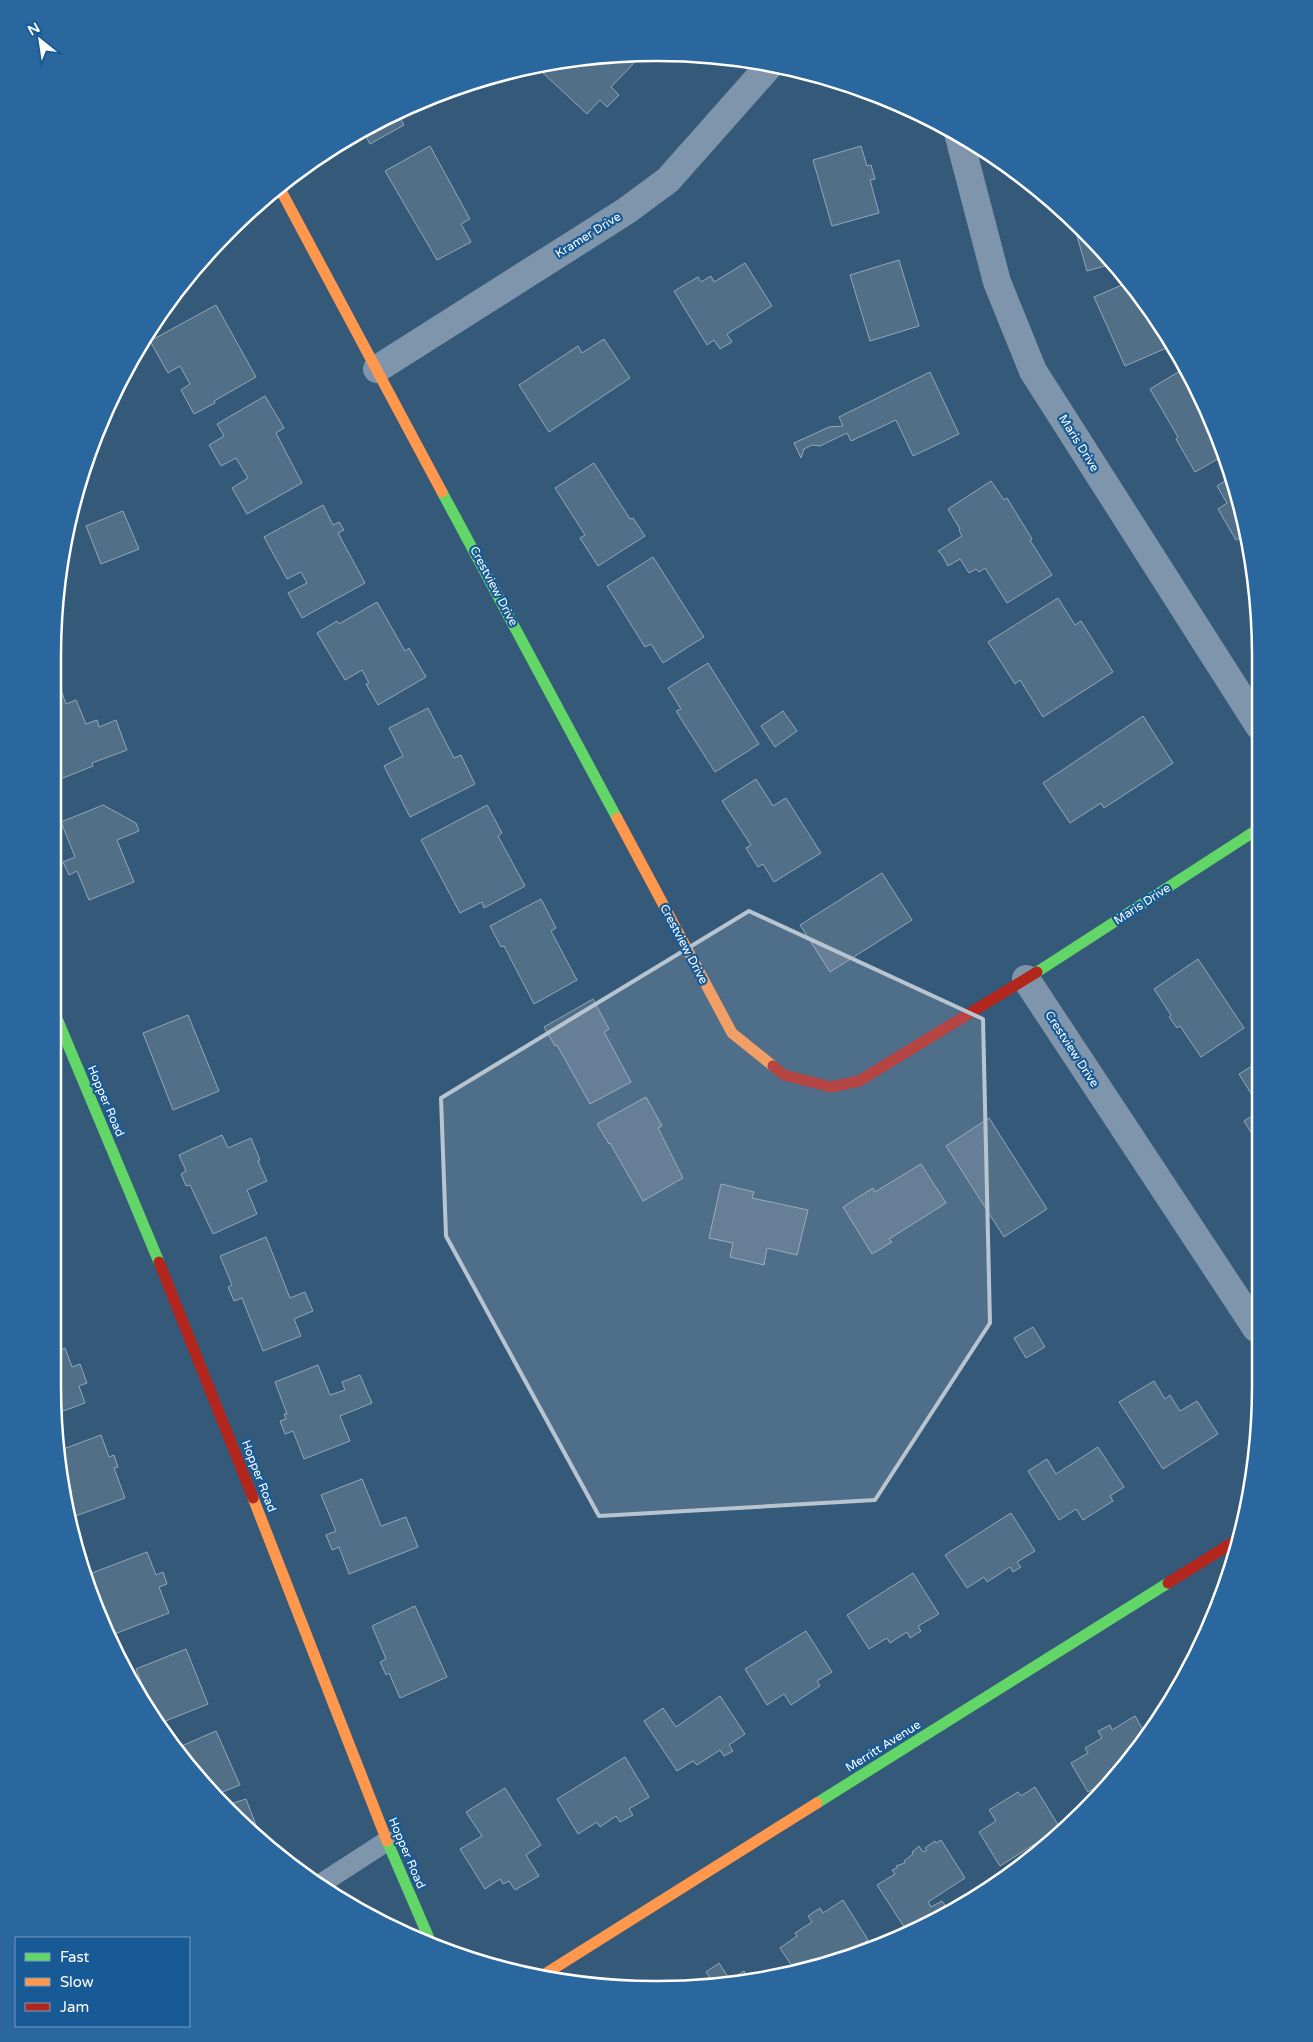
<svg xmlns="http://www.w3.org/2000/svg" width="1313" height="2042" font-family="'Varela Round',sans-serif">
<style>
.building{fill:#526f88;stroke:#92a7b9}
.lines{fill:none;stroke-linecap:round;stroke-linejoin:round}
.lane{stroke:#7e95ab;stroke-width:20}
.street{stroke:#7e95ab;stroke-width:28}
.fast{stroke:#63d668;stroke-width:11}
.slow{stroke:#ff974d;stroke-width:11}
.jam{stroke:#b3261e;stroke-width:11}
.marked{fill:#b8c5d0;fill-opacity:0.2;stroke:#b8c5d0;stroke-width:4;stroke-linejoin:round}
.labels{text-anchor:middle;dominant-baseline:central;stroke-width:4.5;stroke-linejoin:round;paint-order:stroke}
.street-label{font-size:12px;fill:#fff;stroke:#185a96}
.rim{fill:none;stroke:#fff;stroke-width:2.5}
</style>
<rect width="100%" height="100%" fill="#355979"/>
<g class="building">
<polygon points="617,54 625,54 634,63 611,87 619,95 607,107 600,100 587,114 543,73 550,65"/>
<polygon points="397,112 404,125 370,144 363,131"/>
<polygon points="430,146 470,219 461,224 471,242 437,260 385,171"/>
<polygon points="861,146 867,166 871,165 875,179 870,180 879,213 832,226 813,160"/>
<polygon points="1073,222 1112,264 1087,271"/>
<polygon points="899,260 919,326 870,341 850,275"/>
<polygon points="745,263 772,306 727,334 732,342 720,349 714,340 707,345 674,291 698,277 701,282 711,276 714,282"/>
<polygon points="1129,282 1136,289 1171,346 1125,366 1094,297"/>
<polygon points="216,305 256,377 214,401 215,403 194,414 181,390 190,384 180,366 168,373 150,341"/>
<polygon points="604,339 630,378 549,432 519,385 578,346 582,353"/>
<polygon points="1185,368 1198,389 1223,456 1195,472 1176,439 1178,437 1150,389"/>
<polygon points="930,372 959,434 913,456 896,420 851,441 847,433 820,446 812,445 804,449 801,458 794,443 829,427 843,426 839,417"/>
<polygon points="265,396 284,428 276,433 302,483 247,514 232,488 248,478 236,458 221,466 209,445 224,436 217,424"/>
<polygon points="594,463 630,519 633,518 645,536 598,566 580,538 585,535 555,488"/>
<polygon points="1231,477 1240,500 1248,549 1241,537 1236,540 1218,509 1227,503 1217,486"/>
<polygon points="991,481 1004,500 1007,498 1032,539 1030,540 1052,575 1007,603 985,568 979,572 976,569 969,573 960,559 948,566 942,555 938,551 962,536 959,530 960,529 948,509"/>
<polygon points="323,505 333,525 339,522 344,530 338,533 365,583 302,618 288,593 307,583 301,572 287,579 264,537"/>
<polygon points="123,511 139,549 101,564 86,526"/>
<polygon points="653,557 704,637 663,663 651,644 645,647 607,586"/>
<polygon points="1058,598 1075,625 1081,621 1113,672 1043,717 1020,680 1015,684 988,642"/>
<polygon points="377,602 405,651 409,648 426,677 378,705 366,684 369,683 362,670 345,680 317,633 337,621 339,624"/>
<polygon points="708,663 759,744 715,772 676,711 681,709 668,688"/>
<polygon points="60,687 66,704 76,700 86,724 97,720 99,727 116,720 127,750 92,763 93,766 58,780 58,688"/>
<polygon points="428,708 454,758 461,755 475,784 410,817 384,766 403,756 389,728"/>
<polygon points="783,711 797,731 775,747 761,726"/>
<polygon points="1143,716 1173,763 1104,808 1101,803 1070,823 1043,783"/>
<polygon points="756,779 773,806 786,798 821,853 774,882 763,864 758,867 746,848 751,845 722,801"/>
<polygon points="103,805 136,823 139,831 117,840 134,882 89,900 77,871 69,875 63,862 75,857 61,822"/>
<polygon points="487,805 502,833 498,836 525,886 484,908 482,902 460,913 421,840"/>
<polygon points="882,873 912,920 830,972 800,925"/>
<polygon points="541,899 556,928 551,931 577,980 534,1004 504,946 501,947 490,926"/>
<polygon points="1198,959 1244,1028 1201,1057 1180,1026 1177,1028 1169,1017 1171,1015 1154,989"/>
<polygon points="593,999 609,1029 604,1032 631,1082 590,1104 557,1045 555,1046 544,1027"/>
<polygon points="188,1015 219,1091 173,1110 143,1033"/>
<polygon points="1257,1063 1257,1103 1239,1074"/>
<polygon points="646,1097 662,1126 658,1128 683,1178 643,1201 610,1143 609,1144 597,1124"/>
<polygon points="1257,1113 1257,1142 1244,1121"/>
<polygon points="989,1118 1047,1209 1004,1237 946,1146"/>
<polygon points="222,1135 228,1148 251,1138 260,1160 258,1161 267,1181 247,1190 257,1214 213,1234 190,1185 186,1186 181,1174 186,1171 179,1155"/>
<polygon points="921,1164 946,1203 889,1239 892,1242 872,1254 843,1207 873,1188 875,1192"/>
<polygon points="721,1184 754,1192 752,1198 808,1210 797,1255 767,1248 764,1265 730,1257 733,1243 709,1238"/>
<polygon points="266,1237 290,1298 305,1292 313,1311 294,1319 301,1336 263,1351 242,1298 234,1301 228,1287 232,1285 220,1256"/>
<polygon points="1033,1327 1045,1347 1026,1358 1014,1338"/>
<polygon points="65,1348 72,1367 80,1364 87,1383 79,1386 85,1403 58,1413 58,1351"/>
<polygon points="318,1365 330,1395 345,1390 342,1382 360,1375 372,1403 340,1416 350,1441 304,1459 293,1431 285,1434 280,1421 286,1419 284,1414 287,1414 275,1382"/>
<polygon points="1154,1381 1165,1399 1170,1395 1180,1411 1197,1401 1218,1434 1163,1469 1119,1402"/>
<polygon points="101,1435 109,1457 114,1455 118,1467 114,1468 125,1498 70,1518 65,1495 72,1492 58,1451"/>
<polygon points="1098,1447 1124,1487 1110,1496 1113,1501 1083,1520 1076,1509 1059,1520 1028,1471 1047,1459 1056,1474"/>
<polygon points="362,1479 381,1526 406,1517 418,1547 349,1574 339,1547 332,1550 326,1535 336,1531 321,1495"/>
<polygon points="1011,1513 1035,1551 1017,1562 1021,1567 1013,1572 1010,1567 987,1582 984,1577 967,1588 945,1555"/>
<polygon points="147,1552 156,1575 163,1572 167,1584 159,1587 169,1613 112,1635 84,1576"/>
<polygon points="913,1573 939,1614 918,1626 921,1631 910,1638 907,1632 890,1643 887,1638 869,1649 847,1615"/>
<polygon points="415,1606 447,1677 400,1698 389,1673 386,1675 380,1662 386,1659 372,1626"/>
<polygon points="806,1631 832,1672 817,1681 820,1686 791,1705 784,1694 767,1705 745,1669"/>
<polygon points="186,1649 208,1704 158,1724 136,1669"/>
<polygon points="720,1696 745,1734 729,1745 733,1751 724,1756 720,1750 697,1765 693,1761 677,1771 644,1721 663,1708 676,1727"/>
<polygon points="1135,1716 1146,1735 1111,1784 1095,1794 1093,1789 1088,1792 1071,1763 1088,1753 1085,1748 1102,1738 1098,1731 1110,1725 1112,1730"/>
<polygon points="216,1731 240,1785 215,1795 177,1748"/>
<polygon points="625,1757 649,1797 629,1809 633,1815 620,1822 616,1816 600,1827 597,1822 578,1834 557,1799"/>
<polygon points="1035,1787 1060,1828 1000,1866 979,1832 996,1821 989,1810 1018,1792 1021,1796"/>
<polygon points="505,1788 541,1845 526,1855 539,1876 515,1890 509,1881 503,1884 500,1879 485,1889 460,1849 482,1836 466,1812"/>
<polygon points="246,1799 262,1841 224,1806"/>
<polygon points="941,1840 965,1878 928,1902 931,1907 942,1901 949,1911 908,1933 877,1885 895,1874 892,1870 897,1868 896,1866 905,1863 904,1861 913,1854 912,1852 919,1846 923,1852 927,1850 925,1848 935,1841 936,1843"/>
<polygon points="843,1900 868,1940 839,1958 840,1960 796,1972 780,1948 797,1936 795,1933 812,1922 808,1916 820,1908 823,1913"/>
<polygon points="719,1963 730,1980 744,1971 750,1981 735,1984 710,1985 713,1983 706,1972"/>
</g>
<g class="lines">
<polyline class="lane" points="319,1885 387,1841"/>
<g class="street">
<polyline points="958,133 997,282 1033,371 1259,726"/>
<polyline points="377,369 626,211 668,180 769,66"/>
<polyline points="1026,979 1256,1328"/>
</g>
<g class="fast">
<polyline points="442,492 617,818"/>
<polyline points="1037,972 1258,829"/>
<polyline points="58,1021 159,1262"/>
<polyline points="817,1803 1168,1583"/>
<polyline points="387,1841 431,1943"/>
</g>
<g class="slow">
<polyline points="279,187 442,492"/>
<polyline points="617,818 732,1033 773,1066"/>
<polyline points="253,1498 387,1841"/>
<polyline points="545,1974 817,1803"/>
</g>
<g class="jam">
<polyline points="773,1066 784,1075 831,1087 859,1081 1037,972"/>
<polyline points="159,1262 253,1498"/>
<polyline points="1168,1583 1235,1541"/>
</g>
</g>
<path class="marked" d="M749,911L983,1019L990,1323L875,1500L599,1516L446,1236L441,1098Z"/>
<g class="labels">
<g class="street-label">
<text transform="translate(588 235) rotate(-32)">Kramer Drive</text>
<text transform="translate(1079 443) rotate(58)">Maris Drive</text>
<text transform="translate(494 586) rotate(62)">Crestview Drive</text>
<text transform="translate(1142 904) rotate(-33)">Maris Drive</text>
<text transform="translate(684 944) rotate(62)">Crestview Drive</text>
<text transform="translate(1072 1049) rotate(57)">Crestview Drive</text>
<text transform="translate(106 1101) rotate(67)">Hopper Road</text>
<text transform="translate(259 1476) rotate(69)">Hopper Road</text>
<text transform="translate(883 1746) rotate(-32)">Merritt Avenue</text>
<text transform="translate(407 1853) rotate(67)">Hopper Road</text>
</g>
</g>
<path d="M0 0H1313V2042H0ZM656 61H657A595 595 0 0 1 1252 656V1386A595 595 0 0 1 657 1981H656A595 595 0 0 1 61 1386V656A595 595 0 0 1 656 61Z" fill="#2a679e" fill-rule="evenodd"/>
<path class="rim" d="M656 61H657A595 595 0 0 1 1252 656V1386A595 595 0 0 1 657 1981H656A595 595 0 0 1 61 1386V656A595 595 0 0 1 656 61Z"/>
<rect x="15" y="1937" width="175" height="90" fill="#185a96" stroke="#749cc0"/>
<rect x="25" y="1953" width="25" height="8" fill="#63d668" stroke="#749cc0"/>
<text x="60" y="1962" font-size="15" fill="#ffffff">Fast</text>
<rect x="25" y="1978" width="25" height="8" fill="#ff974d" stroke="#749cc0"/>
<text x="60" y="1987" font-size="15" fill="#ffffff">Slow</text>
<rect x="25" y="2003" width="25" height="8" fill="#b3261e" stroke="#749cc0"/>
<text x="60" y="2012" font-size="15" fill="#ffffff">Jam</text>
<g transform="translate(40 40) rotate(330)" stroke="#185a96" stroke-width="4" paint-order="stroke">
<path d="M0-4L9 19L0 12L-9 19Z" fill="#ffffff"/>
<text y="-8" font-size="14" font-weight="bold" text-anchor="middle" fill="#ffffff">N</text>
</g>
</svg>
